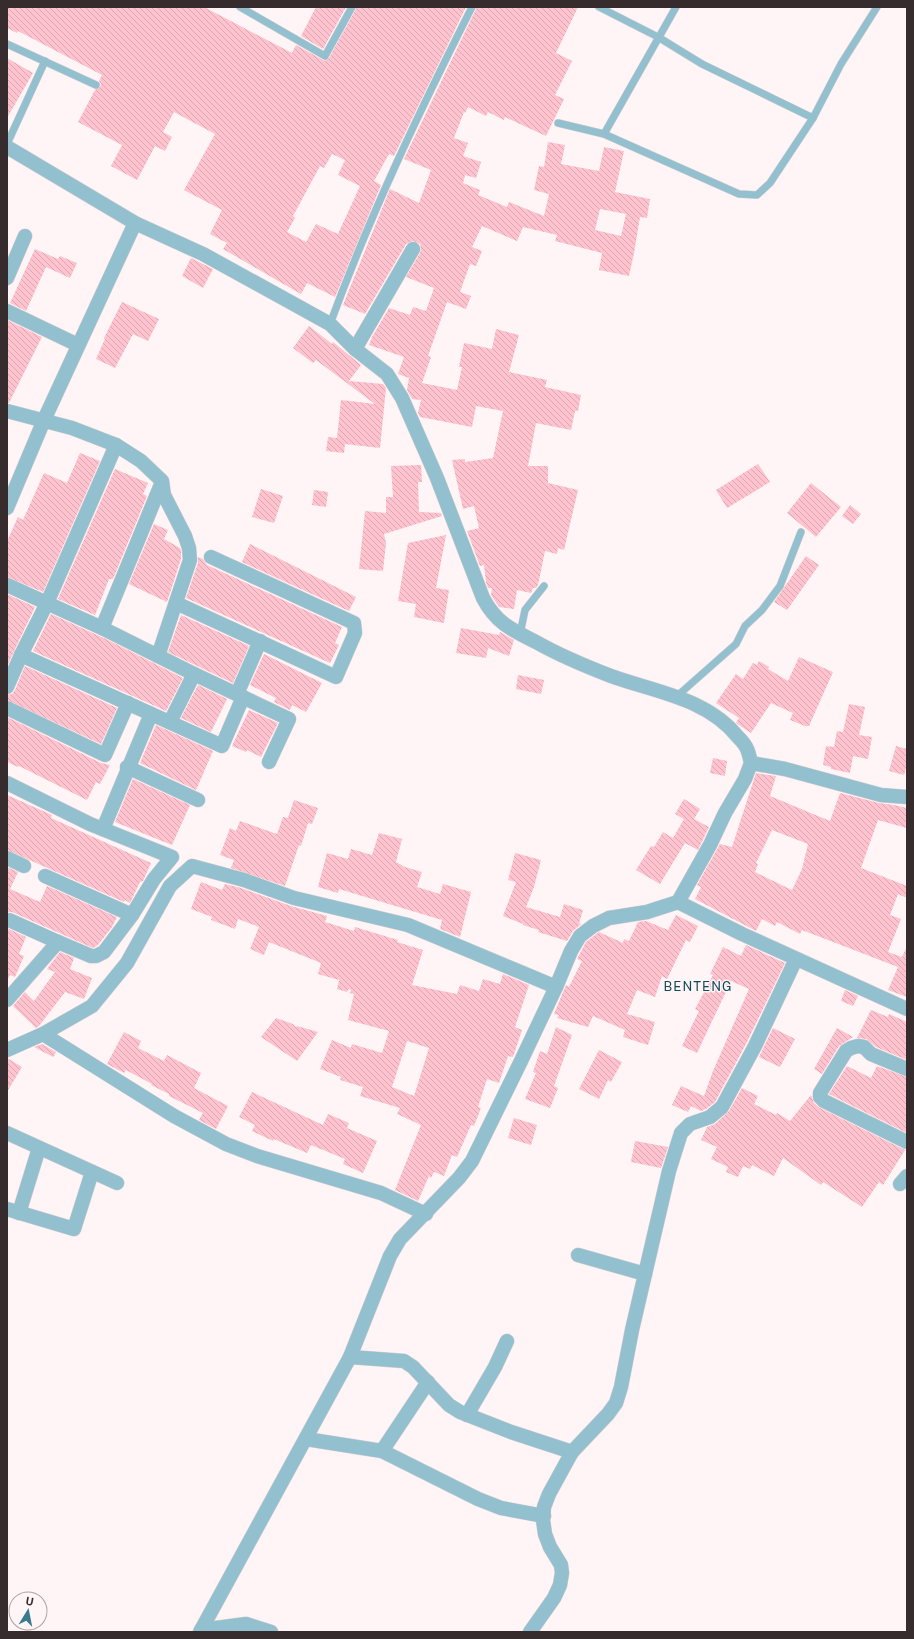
<svg xmlns="http://www.w3.org/2000/svg" width="914" height="1639" font-family="'Public Sans',sans-serif">
<style>
.building{fill:url(#building-back-hatch);fill-rule:evenodd}
.lines{fill:none;stroke-linecap:round;stroke-linejoin:round}
.lane-casing{stroke:#dbd0d2;stroke-width:8}
.street-casing{stroke:#dbd0d2;stroke-width:15}
.lane{stroke:#93c0ce;stroke-width:7}
.street{stroke:#93c0ce;stroke-width:14}
.labels{text-anchor:middle;dominant-baseline:central;stroke-width:3;stroke-linejoin:round;paint-order:stroke}
.quarter-label{font-size:13px;letter-spacing:1px;fill:#104856;stroke:#fff4f6}
</style>
<defs>
<pattern id="building-back-hatch" width="6" height="6" patternUnits="userSpaceOnUse"><rect width="6" height="6" fill="#fec3cf"/><path d="M-1 5l2 2M0 0l6 6M5-1l2 2" fill="none" stroke="#daa8b2"/></pattern>
</defs>
<rect width="100%" height="100%" fill="#fff4f6"/>
<g class="building">
<path d="M7,7H204L292,53L296,45L325,61L329,58L357,7H466L394,156L389,154L374,181L381,185L335,297L307,283L301,294L223,249L227,243L210,234L222,210L184,190L215,134L174,112L163,132L172,137L165,151L155,146L137,180L111,166L122,145L78,122L95,90L100,87L101,84L99,81L102,75L18,31L17,33L7,28ZM332,154L345,160L338,175L360,186L338,234L316,224L306,242L287,232L295,218L293,216L320,166L324,168Z"/>
<polygon points="316,7 346,7 323,49 301,36"/>
<path d="M477,7H578L556,53L572,61L555,95L564,99L546,136L505,117L504,120L488,112L486,116L468,107L465,113L464,112L454,138L468,143L463,156L481,162L476,178L465,175L463,183L480,190L478,195L507,207L509,202L544,216L549,194L534,190L539,166L544,167L548,142L565,145L561,164L599,171L604,147L624,151L615,192L650,199L647,218L640,217L634,253L629,276L599,270L602,253L555,241L557,235L523,227L517,241L482,226L472,247L482,251L476,266L470,264L460,292L471,296L466,309L447,302L428,356L431,357L422,383L457,390L462,367H459L464,343L492,349L496,329L519,335L509,372L547,380L545,387L581,395L578,411H575L571,430L536,423L528,466H548V483L578,490L564,550L558,548L557,554L545,551L538,585L536,588H533L531,593L517,590L514,609L499,607L491,595L492,588H488L486,582L484,565L480,566L467,531L479,528L474,506L463,509L452,460L465,459V462L493,458L503,411L476,406L472,427L420,417L418,413L421,400L412,399L407,390L409,378L398,374L404,357L369,345L372,337L389,308L410,315L413,307L426,311L434,288L406,277L420,253L421,249L420,244L413,241L406,244L365,314L343,305L390,189L419,203L431,170L404,159ZM600,209L626,214L621,236L595,230Z"/>
<polygon points="7,58 33,73 7,118"/>
<polygon points="35,249 58,259 60,256 77,263 70,278 46,267 26,311 10,303"/>
<polygon points="191,258 213,269 203,288 182,276"/>
<polygon points="122,302 159,319 148,341 133,334 115,368 96,359 105,339 104,338"/>
<polygon points="7,320 42,337 9,403 7,403"/>
<polygon points="309,326 332,344 333,342 361,365 349,381 383,384 386,388 380,448 345,444 344,453 326,451 328,437 337,438 341,400 375,404 316,360 313,363 293,348"/>
<polygon points="80,453 100,461 43,592 7,577 7,541 18,517 23,520 44,473 67,483"/>
<polygon points="758,464 770,482 727,508 716,490"/>
<polygon points="421,465 422,482 418,482 419,512 441,513 442,516 384,534 386,543 383,571 359,569 365,511 386,513 386,497 393,497 391,466"/>
<polygon points="115,469 148,483 143,494 147,496 113,579 109,579 95,615 58,599"/>
<polygon points="811,483 841,507 816,537 787,513"/>
<polygon points="261,489 283,496 274,523 252,517"/>
<polygon points="314,490 328,492 326,507 312,505"/>
<polygon points="850,505 861,514 853,524 842,516"/>
<polygon points="154,524 168,530 164,539 180,548 181,550 181,559 167,602 129,584"/>
<polygon points="446,535 436,588 449,590 444,623 414,617 416,604 398,601 408,543"/>
<polygon points="250,544 356,597 349,611 242,562"/>
<polygon points="806,556 819,565 787,610 774,602"/>
<polygon points="198,557 203,559 207,565 342,627 335,643 339,645 330,663 186,598 198,563"/>
<polygon points="7,594 35,607 7,666"/>
<polygon points="51,614 106,639 183,678 166,711 33,651"/>
<polygon points="181,615 249,646 233,683 168,652"/>
<polygon points="461,628 499,635 500,632 514,640 509,656 488,648 486,658 456,653"/>
<polygon points="264,654 322,683 306,712 292,705 290,710 274,702 276,698 250,685"/>
<polygon points="799,657 833,672 809,726 805,726 790,720 793,713 771,703 751,733 736,723 739,718 716,703 736,674 743,679 753,663 757,665 759,661 769,667 768,669 788,681"/>
<polygon points="25,666 117,708 101,744 7,700 7,695 12,694 15,690"/>
<polygon points="518,675 544,680 541,694 516,689"/>
<polygon points="198,685 227,699 211,732 181,718"/>
<polygon points="849,704 865,707 859,735 872,737 868,759 853,756 850,773 831,769 831,767 823,765 826,746 834,747 837,731 843,732"/>
<polygon points="249,710 278,723 261,757 247,750 246,752 232,746"/>
<polygon points="7,717 101,763 110,765 100,784 96,782 87,800 19,766 18,767 7,762"/>
<polygon points="156,725 213,751 196,790 140,763"/>
<polygon points="896,746 907,749 907,765 904,775 889,771"/>
<polygon points="713,758 727,761 725,776 710,773"/>
<path d="M756,773L776,776L770,796L830,821L840,793L879,803L894,805L907,808V828L878,820L861,868L907,886V898L898,894L890,915L901,919L888,952L902,957L907,946V997L888,990L898,967L802,930L800,934L777,922L775,926L762,919L756,931L695,899L701,887L697,885L720,844L732,847ZM772,830L808,844L802,869L792,890L755,872L758,864L756,863Z"/>
<polygon points="133,779 190,805 172,845 115,822"/>
<polygon points="7,795 52,815 51,818 151,863 143,881 140,882 130,903 125,900 124,902 7,850"/>
<polygon points="684,799 700,809 694,819 709,827 698,850 685,843 660,884 636,870 651,846 654,847 663,832 673,838 684,819 675,814"/>
<polygon points="294,800 318,808 312,824 308,823 301,846 299,845 285,886 231,868 234,860 220,855 230,828 236,831 240,821 277,834 283,817 288,818"/>
<polygon points="379,833 402,839 396,862 405,867 422,872 417,887 440,894 443,884 471,892 460,937 440,929 442,920 339,889 338,893 318,887 327,853 348,859 351,849 372,855"/>
<polygon points="515,853 541,860 534,887 526,907 560,917 564,904 583,910 579,923 581,924 573,931 567,941 538,932 539,930 523,925 523,924 503,916 516,882 508,880"/>
<polygon points="7,867 18,872 10,889 40,902 47,886 117,917 112,927 98,945 93,948 12,912 7,912"/>
<path d="M201,882L222,890L225,884L241,888L291,906L327,916L325,922L354,931L355,927L398,940L397,942L423,950L412,985L457,994L460,985L479,991L483,979L500,984L503,974L529,985L515,1027L522,1030L513,1057L508,1056L499,1083L487,1079L478,1107L481,1108L474,1126L471,1125L457,1157L452,1155L444,1176L434,1172L431,1178L429,1176L418,1201L395,1190L421,1125L397,1114L400,1108L360,1096L363,1087L340,1080L341,1077L320,1069L332,1040L351,1048L352,1044L382,1053L389,1031L348,1020L354,994L350,993L351,990L349,989L347,992L337,989L339,980L318,974L321,963L269,942L264,955L250,949L259,927L238,919L235,929L211,920L212,917L191,909ZM407,1041L429,1048L414,1096L392,1087Z"/>
<polygon points="676,915 698,926 690,942 686,940 667,979 662,976 655,997 637,990 627,1014 655,1022 648,1045 623,1037 625,1030 593,1016 588,1027 557,1018 559,1015 554,1014 566,985 569,987 582,961 577,959 586,942 599,932 623,943 624,939 629,941 638,922 646,921 668,930"/>
<polygon points="7,928 26,937 19,954 24,956 15,977 10,975 7,981"/>
<polygon points="746,945 785,963 747,1042 715,1102 706,1109 701,1111 691,1106 688,1112 672,1105 681,1086 704,1096 713,1071 749,989 731,981 697,1053 682,1046 699,1011 695,1009 713,975 710,974 723,947 741,956"/>
<polygon points="60,952 74,958 70,969 92,978 84,999 65,992 39,1026 36,1028 13,1006 25,992 34,1001 55,972 47,969"/>
<polygon points="845,990 858,996 853,1006 841,1001"/>
<polygon points="871,1010 888,1017 889,1014 907,1022 907,1060 876,1047 866,1039 857,1038"/>
<polygon points="276,1018 293,1024 296,1027 297,1026 318,1032 297,1061 261,1037"/>
<polygon points="556,1027 572,1035 554,1086 558,1088 550,1108 525,1099 536,1073 533,1072 540,1051 547,1054"/>
<polygon points="773,1028 795,1039 780,1067 759,1057"/>
<polygon points="837,1028 853,1037 839,1046 822,1074 814,1069"/>
<polygon points="124,1032 141,1041 138,1048 164,1061 167,1055 201,1073 194,1088 228,1106 216,1129 199,1120 203,1113 169,1096 169,1094 151,1085 152,1084 126,1070 124,1073 107,1064"/>
<polygon points="42,1044 56,1052 53,1057 34,1047"/>
<polygon points="599,1050 622,1062 611,1082 608,1080 599,1099 579,1089"/>
<polygon points="7,1058 22,1067 7,1092"/>
<polygon points="847,1066 871,1078 877,1066 907,1077 907,1133 829,1094"/>
<polygon points="742,1088 758,1096 754,1104 776,1115 777,1113 790,1121 811,1095 814,1103 820,1108 905,1150 883,1185 879,1182 862,1207 823,1182 821,1185 783,1158 774,1176 752,1165 750,1169 743,1166 738,1177 726,1172 728,1167 711,1159 717,1147 701,1140 707,1127 715,1124 729,1111"/>
<polygon points="252,1092 323,1125 328,1114 349,1123 347,1128 377,1141 363,1173 343,1164 345,1159 311,1145 307,1153 274,1139 273,1141 252,1131 255,1125 239,1117"/>
<polygon points="514,1118 537,1125 531,1145 508,1138"/>
<polygon points="635,1141 668,1147 661,1168 631,1162"/>
</g>
<g class="lines">
<g class="lane-casing">
<g id="lane">
<polyline points="240,7 325,56 352,7"/>
<polyline points="599,7 658,37 702,64 813,118 841,64 877,7"/>
<polyline points="7,44 96,85"/>
<polyline points="558,123 604,134 739,194 757,195 770,183 813,118"/>
<polyline points="604,134 676,7"/>
<polyline points="7,144 45,61"/>
<path d="M330,324C370,215 420,110 472,7"/>
<polyline points="520,634 525,610 544,586"/>
<polyline points="676,697 736,644 745,626 762,610 780,586 801,532"/>
</g>
</g>
<g class="street-casing">
<g id="street">
<path d="M7,147L135,223L203,254L330,324L355,349L387,374L402,398L437,478L483,598C496,623 512,630 536,642C559,655 585,666 611,676C655,692 707,698 738,737C741,740 745,744 747,749C749,753 750,759 751,763L745,779L725,813L710,845L678,902L647,912L609,918L593,926L580,936L571,951L556,987L521,1061L472,1161L459,1178L400,1239L390,1256L350,1357L200,1632"/>
<polyline points="7,278 25,236"/>
<polyline points="7,311 78,345"/>
<polyline points="355,349 413,249"/>
<polyline points="7,411 72,428 116,445 141,461 162,481 164,495 185,536 189,548 190,560 158,656"/>
<polyline points="7,508 44,420 135,223"/>
<polyline points="7,585 102,628 194,674 289,719 269,762"/>
<polyline points="176,603 336,677 355,633 354,623 211,557"/>
<polyline points="102,628 162,482"/>
<polyline points="21,655 222,746 243,697"/>
<polyline points="7,687 21,655 47,603 116,445"/>
<polyline points="237,694 260,641"/>
<polyline points="7,708 105,755 128,703"/>
<polyline points="170,722 194,674"/>
<polyline points="751,763 785,769 881,795 907,797"/>
<polyline points="127,767 198,800"/>
<polyline points="7,783 90,824 172,857 154,879 132,915 104,952 96,956 91,956 58,942 7,1000"/>
<polyline points="103,829 151,714"/>
<polyline points="7,858 24,866"/>
<polyline points="45,876 132,915"/>
<polyline points="678,902 742,934 907,1009"/>
<polyline points="9,920 58,942"/>
<polyline points="43,1034 174,1116 226,1144 257,1156 381,1193 426,1214"/>
<polyline points="7,1050 43,1034 92,1006 127,963 170,886 192,866 244,880 294,898 408,925 556,987"/>
<polyline points="907,1069 871,1054 864,1047 858,1046 851,1048 846,1051 820,1093 820,1097 824,1101 907,1142"/>
<polyline points="7,1133 117,1183"/>
<polyline points="900,1184 907,1176"/>
<polyline points="7,1209 74,1229 92,1172"/>
<polyline points="19,1213 39,1148"/>
<polyline points="578,1255 645,1274"/>
<polyline points="350,1357 404,1361 413,1367 449,1405 460,1412 511,1432 572,1452"/>
<polyline points="467,1415 495,1367 507,1341"/>
<polyline points="306,1439 382,1451 478,1499 501,1508 544,1516"/>
<polyline points="382,1451 428,1382"/>
<polyline points="201,1630 246,1624 271,1632"/>
<polyline points="530,1632 554,1598 560,1585 562,1573 561,1565 550,1547 545,1534 543,1520 544,1507 549,1494 572,1452 608,1414 616,1403 621,1387 632,1330 669,1171 681,1133 690,1124 710,1117 722,1107 755,1046 796,959"/>
</g>
</g>
<use href="#lane" class="lane"/>
<use href="#street" class="street"/>
</g>
<g class="labels">
<g class="quarter-label">
<text x="698" y="986">BENTENG</text>
</g>
</g>
<rect width="914" height="1639" fill="none" stroke="#362c2e" stroke-width="16"/>
<g transform="translate(28 1611) rotate(10)"><circle r="19" fill="#fff4f6" stroke="#afa4a6"/>
<path d="M0-3L7 15L0 10L-7 15Z" fill="#397a8c"/>
<text y="-6" font-size="11" font-weight="bold" text-anchor="middle" fill="#362c2e">U</text>
</g>
</svg>
